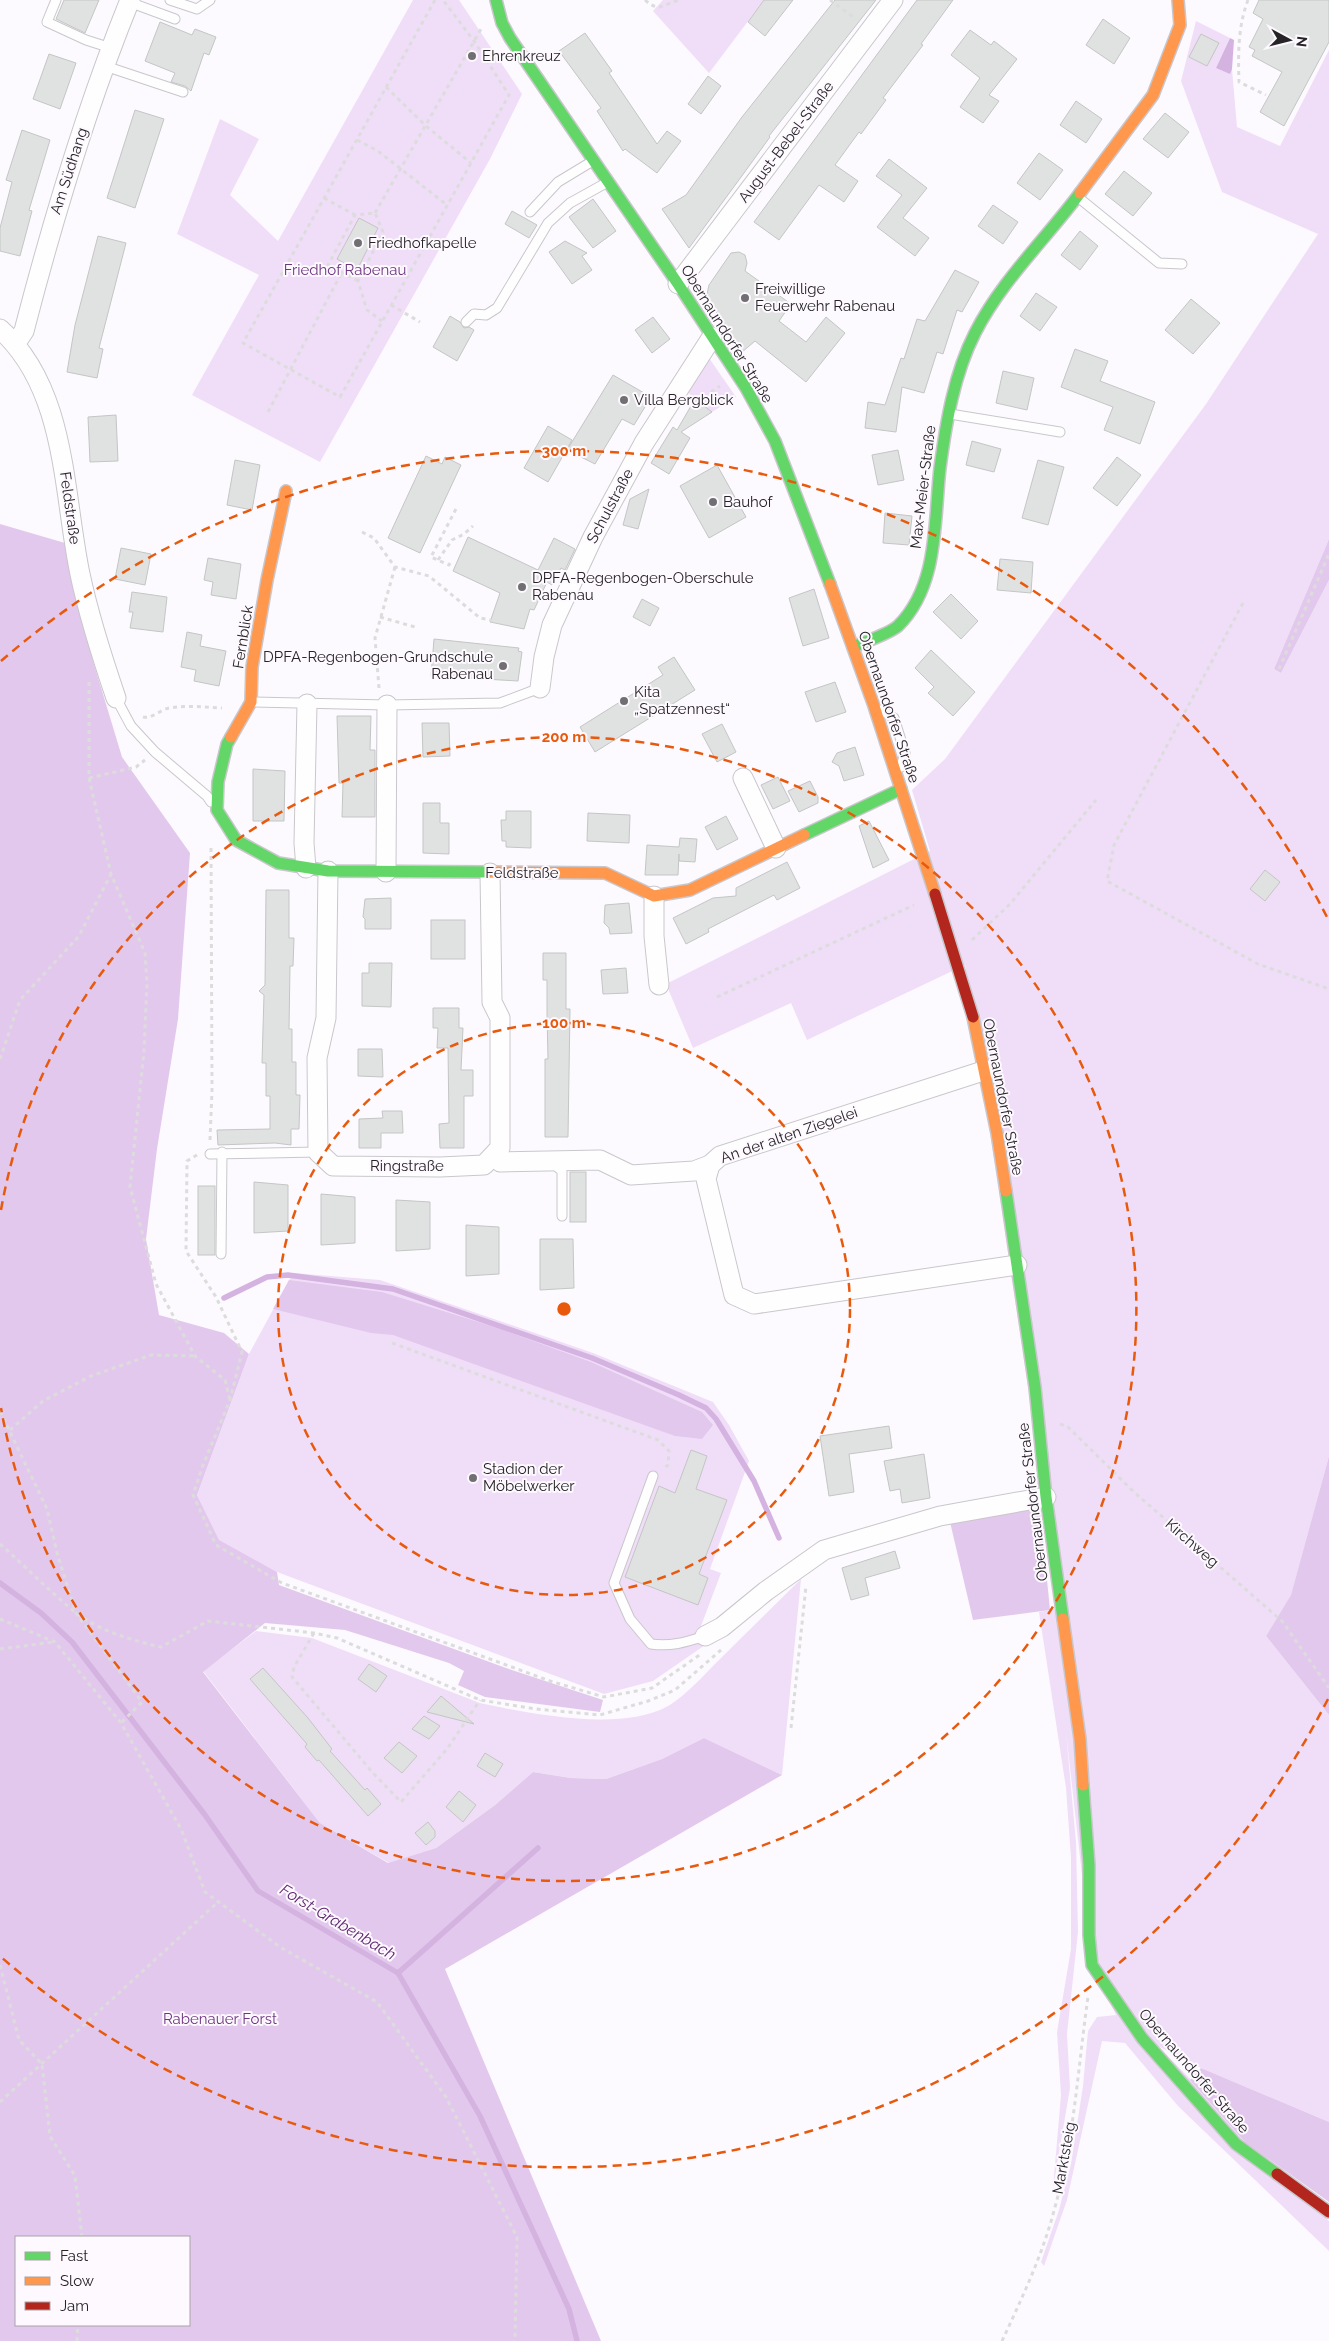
<svg xmlns="http://www.w3.org/2000/svg" width="1329" height="2341" font-family="Raleway,sans-serif">
<style>
.green{fill:#f0def8}
.forest{fill:#e3c8ed;fill-rule:evenodd}
.water{fill:#d4b3e0}
.lines{fill:none;stroke-linecap:round;stroke-linejoin:round}
.stream{stroke:#d4b3e0;stroke-width:5.5}
.building{fill:#e0e1e1;stroke:#c4c5c5}
.lane-casing{stroke:#c9c7cb;stroke-width:11}
.street-casing{stroke:#c9c7cb;stroke-width:21}
.fast-casing{stroke:#c9c7cb;stroke-width:14}
.slow-casing{stroke:#c9c7cb;stroke-width:14}
.jam-casing{stroke:#c9c7cb;stroke-width:14}
.path{stroke:#dddcdd;stroke-width:3;stroke-dasharray:4 4;stroke-linecap:butt}
.lane{stroke:#fffeff;stroke-width:9}
.street{stroke:#fffeff;stroke-width:19}
.fast{stroke:#63d668;stroke-width:11}
.slow{stroke:#ff974d;stroke-width:11}
.jam{stroke:#b3261e;stroke-width:11}
.ring{fill:none;stroke:#e8590c;stroke-width:2.5;stroke-dasharray:9 6}
.poi-dot{fill:#716f72;stroke:#fdf9ff;stroke-width:2}
.labels{text-anchor:middle;dominant-baseline:central;stroke-width:4;stroke-linejoin:round;paint-order:stroke}
.poi-label{font-size:15px;fill:#262427;stroke:#fdf9ff;text-anchor:start}
.street-label{font-size:15px;fill:#262427;stroke:#fdf9ff}
.park-label{font-size:15px;fill:#6e3681;stroke:#fdf9ff}
.water-label{font-size:16px;font-style:italic;fill:#612873;stroke:#fdf9ff}
.centre{fill:#e8590c;stroke:#fdf9ff;stroke-width:2.5}
.ring-label{font-size:15px;text-anchor:middle;font-weight:bold;fill:#e8590c;stroke:#fdf9ff;stroke-width:4;stroke-linejoin:round;paint-order:stroke}
</style>
<rect width="100%" height="100%" fill="#fcfafe"/>
<g class="green">
<polygon points="413,0 459,0 522,94 490,159 320,462 192,395 259,275 177,234 220,119 259,139 230,195 278,241"/>
<polygon points="663,0 764,0 709,73 653,11"/>
<polygon points="1196,21 1230,38 1216,68 1229,73 1232,69 1237,127 1280,146 1329,50 1329,539 1274,669 1281,673 1329,580 1329,1456 1291,1596 1266,1636 1329,1715 1329,2122 1201,2068 1158,2046 1329,2221 1329,2251 1178,2106 1125,2043 1102,2041 1067,2200 1044,2266 1041,2262 1059,2210 1071,2164 1083,2086 1088,2031 1097,2017 1116,2015 1092,1965 1066,1732 1076,1842 1078,1932 1067,2034 1070,2088 1053,2188 1061,2095 1057,2032 1071,1949 1071,1858 1066,1788 1039,1612 1061,1608 965,965 807,1040 791,1003 693,1048 666,984 930,851 912,790 945,759 1206,404 1318,234 1222,192 1181,81"/>
<polygon points="709,358 736,397 712,412 687,392"/>
<polygon points="293,1273 380,1280 593,1353 713,1402 729,1425 749,1461 710,1569 721,1573 701,1626 708,1643 653,1681 604,1694 277,1572 219,1541 197,1495 249,1354"/>
<path d="M801,1579L782,1775L704,1738L662,1759L606,1779L571,1778L533,1772L495,1805L436,1848L389,1863L320,1823L203,1671L256,1631L312,1638L480,1703C531,1714 622,1732 668,1706C684,1697 703,1676 716,1663C744,1635 773,1607 801,1579Z"/>
</g>
<g class="forest">
<path d="M0,524L65,543L93,661L122,757L190,853L178,1019L157,1149L146,1239L159,1315L224,1333L249,1354L197,1495L219,1540L277,1572L279,1585L506,1668L603,1700L600,1712L485,1697L458,1685L464,1671L449,1663L345,1630L265,1623L203,1672L320,1823L388,1863L436,1848L495,1805L533,1772L571,1778L606,1779L662,1759L704,1738L782,1775L445,1969L601,2341H0ZM16,2237H189V2325H16Z"/>
<polygon points="1329,539 1329,580 1281,673 1274,669"/>
<polygon points="289,1280 382,1292 498,1328 591,1362 702,1412 713,1425 702,1439 675,1436 393,1335 371,1333 273,1309"/>
<polygon points="1329,1456 1329,1715 1266,1636 1291,1595"/>
<polygon points="1030,1503 1040,1509 1050,1610 973,1620 950,1522"/>
<polygon points="1201,2068 1329,2122 1329,2202 1246,2143 1190,2080"/>
</g>
<polygon class="water" points="1230,38 1234,40 1232,69 1230,74 1216,68"/>
<g class="lines">
<g class="stream">
<polyline points="224,1298 267,1277 288,1275 393,1289 592,1358 679,1395 706,1408 716,1419 754,1481 779,1538"/>
<polyline points="0,1583 41,1613 72,1642 205,1815 258,1891 398,1973 480,2116 569,2309 577,2341"/>
<polyline points="398,1973 538,1848"/>
</g>
</g>
<g class="building">
<polygon points="64,0 99,0 85,33 56,19"/>
<polygon points="764,0 793,0 765,36 748,22"/>
<polygon points="835,0 876,0 769,136 770,137 744,173 689,248 662,209 686,195 742,117"/>
<polygon points="917,0 953,0 921,44 923,45 883,98 886,100 861,134 859,132 835,165 858,181 844,202 819,185 779,240 754,222"/>
<polygon points="1259,0 1329,0 1329,42 1284,126 1260,112 1282,72 1252,56 1255,50 1249,47 1263,19 1253,13"/>
<polygon points="1103,19 1130,38 1114,64 1086,45"/>
<polygon points="160,22 192,35 195,29 216,37 209,55 204,53 191,91 185,86 171,82 175,73 145,61"/>
<polygon points="970,30 991,45 994,41 1017,59 989,95 999,101 983,123 960,107 980,78 951,55"/>
<polygon points="585,33 612,71 609,73 657,144 667,131 681,141 657,173 625,149 623,151 597,111 601,108 559,51"/>
<polygon points="1201,34 1219,43 1207,66 1189,57"/>
<polygon points="49,54 76,63 60,109 33,99"/>
<polygon points="708,76 721,86 701,114 688,104"/>
<polygon points="1076,101 1102,119 1086,143 1060,125"/>
<polygon points="135,110 164,119 135,208 107,198"/>
<polygon points="1165,113 1189,132 1168,158 1143,139"/>
<polygon points="22,130 50,140 29,210 32,211 20,256 0,251 0,228 12,182 6,180"/>
<polygon points="1039,153 1063,170 1040,200 1017,183"/>
<polygon points="889,159 927,188 903,218 929,238 915,256 877,227 902,195 876,176"/>
<polygon points="1124,171 1152,193 1133,216 1105,194"/>
<polygon points="593,199 616,231 593,248 569,217"/>
<polygon points="993,205 1018,222 1003,244 978,226"/>
<polygon points="512,211 537,225 529,238 505,224"/>
<polygon points="359,218 378,228 357,270 337,259"/>
<polygon points="1080,231 1098,246 1080,270 1061,255"/>
<polygon points="98,236 126,243 99,348 103,349 97,378 67,372 75,325"/>
<polygon points="565,241 587,253 582,256 592,270 572,284 549,252"/>
<polygon points="739,252 745,255 747,263 745,271 791,304 779,321 806,342 826,317 845,333 806,382 755,341 741,353 710,302 707,294 709,285 731,253"/>
<polygon points="955,270 979,282 962,312 957,310 943,354 937,352 924,393 902,387 896,432 865,428 868,402 885,405 901,358 904,359 917,319 925,321"/>
<polygon points="1036,293 1057,307 1040,331 1020,316"/>
<polygon points="1191,299 1220,323 1193,354 1165,330"/>
<polygon points="450,316 460,322 464,328 469,327 474,330 457,361 433,347"/>
<polygon points="653,317 670,339 652,353 635,330"/>
<polygon points="1075,349 1108,361 1100,381 1155,402 1140,444 1104,430 1113,407 1061,387"/>
<polygon points="1003,371 1034,378 1027,410 996,403"/>
<polygon points="613,375 651,397 634,425 622,419 595,464 567,450"/>
<polygon points="695,399 712,412 681,432 690,438 669,474 651,463 673,427 677,430"/>
<polygon points="116,415 118,461 90,462 88,417"/>
<polygon points="548,426 572,440 548,482 524,468"/>
<polygon points="972,441 1001,449 994,472 966,465"/>
<polygon points="898,450 904,480 878,485 872,455"/>
<polygon points="426,456 442,464 445,457 461,465 420,553 388,538"/>
<polygon points="1117,457 1141,475 1117,506 1093,488"/>
<polygon points="235,460 260,465 252,510 227,505"/>
<polygon points="1038,460 1064,467 1048,525 1022,518"/>
<polygon points="717,465 746,517 709,538 680,486"/>
<polygon points="649,489 638,529 623,525 630,499"/>
<polygon points="885,513 912,516 909,545 883,543"/>
<polygon points="468,537 538,570 554,538 575,549 565,570 561,568 552,585 547,582 534,610 530,609 524,629 490,622 500,593 453,571"/>
<polygon points="121,548 151,554 145,585 115,579"/>
<polygon points="208,558 241,564 236,599 211,595 213,582 204,580"/>
<polygon points="1000,559 1033,562 1031,593 997,590"/>
<polygon points="814,589 829,638 803,646 789,598"/>
<polygon points="132,592 167,597 163,632 130,628 133,612 129,612"/>
<polygon points="951,594 978,621 961,639 933,612"/>
<polygon points="642,599 659,608 650,626 633,617"/>
<polygon points="187,632 202,635 200,646 226,651 219,686 194,681 196,670 181,667"/>
<polygon points="434,639 519,648 518,651 522,652 518,681 431,676"/>
<polygon points="931,650 975,692 953,716 928,693 934,687 915,668"/>
<polygon points="674,657 695,690 595,752 580,727 663,675 658,667"/>
<polygon points="835,682 846,712 816,722 805,692"/>
<polygon points="337,716 371,716 370,750 375,750 375,817 342,817 343,783 339,783"/>
<polygon points="422,723 449,723 450,756 423,757"/>
<polygon points="722,724 736,752 717,762 702,734"/>
<polygon points="855,747 864,775 844,781 839,766 832,762 837,753"/>
<polygon points="253,769 285,771 284,821 253,821"/>
<polygon points="778,777 790,801 773,809 761,785"/>
<polygon points="810,781 818,797 818,803 799,812 788,791"/>
<polygon points="423,803 440,803 440,823 449,823 449,854 423,853"/>
<polygon points="506,811 531,811 531,848 506,847 506,841 502,841 501,820 506,820"/>
<polygon points="588,813 630,815 629,843 587,841"/>
<polygon points="726,816 738,839 717,850 705,827"/>
<polygon points="869,821 889,860 873,868 859,826"/>
<polygon points="680,838 697,839 695,862 679,861 679,854 678,875 645,875 647,845 679,847"/>
<polygon points="787,862 800,888 777,900 774,895 708,929 709,932 686,944 673,918 713,898 736,896 736,888"/>
<polygon points="1265,870 1280,882 1265,901 1250,889"/>
<polygon points="266,890 289,890 289,938 294,938 293,966 290,966 289,1029 292,1029 292,1062 296,1062 296,1095 300,1095 299,1129 291,1129 291,1145 275,1143 218,1145 217,1130 270,1129 270,1096 266,1096 266,1063 262,1063 264,995 259,991 265,985"/>
<polygon points="391,898 391,929 365,929 365,919 363,917 365,899"/>
<polygon points="629,903 632,933 610,934 609,928 604,923 605,905"/>
<rect x="431" y="920" width="34" height="39"/>
<polygon points="543,953 566,953 566,1009 570,1009 568,1137 545,1137 545,1059 548,1059 547,1013 547,980 543,980"/>
<polygon points="369,963 392,963 391,1007 362,1006 362,973 369,973"/>
<polygon points="626,968 628,993 603,994 601,970"/>
<polygon points="433,1008 459,1008 459,1028 463,1028 461,1070 473,1070 473,1096 464,1096 464,1148 440,1148 439,1124 449,1123 448,1048 437,1048 438,1028 433,1028"/>
<polygon points="358,1049 382,1049 383,1077 358,1076"/>
<polygon points="382,1111 402,1111 403,1133 381,1133 381,1148 359,1148 359,1119 383,1118"/>
<rect x="570" y="1172" width="16" height="50"/>
<polygon points="254,1182 288,1185 288,1231 254,1233"/>
<rect x="198" y="1186" width="17" height="69"/>
<polygon points="321,1194 355,1197 355,1243 321,1245"/>
<polygon points="396,1200 430,1202 430,1249 396,1251"/>
<polygon points="466,1225 499,1227 499,1274 466,1276"/>
<polygon points="540,1239 573,1239 574,1288 540,1290"/>
<polygon points="889,1426 892,1448 849,1454 854,1492 829,1496 820,1436"/>
<polygon points="691,1450 707,1456 696,1489 727,1500 699,1574 708,1578 698,1605 625,1577 659,1486 675,1493"/>
<polygon points="924,1454 930,1498 902,1503 900,1489 890,1491 884,1461"/>
<polygon points="895,1551 900,1568 865,1578 869,1595 851,1600 842,1568"/>
<polygon points="369,1664 387,1676 376,1692 358,1679"/>
<polygon points="263,1668 308,1718 332,1749 330,1751 365,1790 367,1788 381,1804 368,1816 319,1760 317,1761 305,1747 307,1744 250,1679"/>
<polygon points="441,1696 474,1724 427,1712"/>
<polygon points="424,1716 440,1726 429,1739 412,1729"/>
<polygon points="399,1742 417,1756 402,1773 384,1758"/>
<polygon points="485,1753 503,1764 495,1777 477,1766"/>
<polygon points="459,1791 476,1805 463,1822 446,1807"/>
<polygon points="428,1822 435,1831 435,1837 426,1845 415,1833"/>
</g>
<g class="lines">
<g class="lane-casing">
<g id="lane">
<polyline points="56,0 47,22 86,40 111,48"/>
<polyline points="170,0 197,9 210,0"/>
<polyline points="129,2 175,19"/>
<polyline points="105,66 183,92"/>
<polyline points="1079,198 1159,263 1182,264"/>
<polyline points="530,212 558,182 591,162"/>
<polyline points="466,322 474,314 486,315 497,308 548,223 570,203 606,183"/>
<polyline points="950,414 1060,432"/>
<polyline points="116,698 131,726 155,752 207,796 211,802"/>
<polyline points="253,702 387,705 500,703 540,688"/>
<polyline points="881,710 894,718 905,753 901,767"/>
<polyline points="210,1154 318,1152"/>
<polyline points="552,1165 555,1165 562,1171 562,1216"/>
<polyline points="221,1254 222,1152"/>
<path d="M653,1476L614,1583L630,1619L651,1644C671,1647 686,1642 705,1636"/>
</g>
</g>
<g class="street-casing">
<g id="street">
<polyline points="678,284 893,0"/>
<path d="M0,329C67,389 63,493 80,574C89,617 102,657 116,698"/>
<path d="M16,343L24,331C53,219 86,108 130,0"/>
<polyline points="540,688 544,657 552,625 593,537 644,443 712,337"/>
<polyline points="743,778 776,848"/>
<polyline points="306,868 304,843 307,704"/>
<polyline points="328,871 326,1018 317,1058 318,1152 333,1166 440,1167 484,1165 500,1148 500,1018 492,1002 490,873"/>
<polyline points="386,872 387,705"/>
<polyline points="654,896 654,936 659,985"/>
<polyline points="986,1070 720,1156 710,1165 706,1179 734,1295 754,1304 1017,1265"/>
<polyline points="500,1162 600,1160 631,1175 694,1171 710,1165"/>
<polyline points="705,1636 722,1627 766,1591 824,1550 940,1516 1046,1497"/>
</g>
</g>
<g class="fast-casing">
<g id="fast">
<polyline points="496,0 502,23 510,38 678,284 746,388 775,441 830,584"/>
<path d="M853,647C864,642 889,634 898,626C939,586 934,520 940,468C946,423 954,374 975,333C1002,280 1045,240 1080,193"/>
<polyline points="231,737 227,744 218,782 217,810 236,840 278,863 328,871 490,872"/>
<polyline points="804,835 901,789"/>
<polyline points="1006,1191 1035,1387 1046,1497 1063,1619"/>
<polyline points="1083,1785 1089,1865 1089,1935 1092,1965 1142,2038 1236,2144 1277,2174"/>
</g>
</g>
<g class="slow-casing">
<g id="slow">
<polyline points="1080,193 1153,95 1180,25 1178,0"/>
<polyline points="830,584 874,706 935,894"/>
<polyline points="231,737 251,702 252,667 267,580 286,491"/>
<polyline points="490,872 605,873 654,896 690,890 804,835"/>
<polyline points="973,1017 997,1133 1006,1191"/>
<polyline points="1063,1619 1080,1739 1083,1785"/>
</g>
</g>
<g class="jam-casing">
<g id="jam">
<polyline points="935,894 973,1017"/>
<polyline points="1277,2174 1329,2212"/>
</g>
</g>
<g class="path">
<polyline points="435,0 243,343 340,397 509,95 474,41 443,0"/>
<path d="M645,0C661,15 666,1 682,0"/>
<polyline points="830,0 856,19"/>
<path d="M1248,0C1238,26 1238,54 1239,82L1266,95"/>
<polyline points="386,87 426,126 471,163"/>
<polyline points="357,140 378,151 447,205"/>
<polyline points="324,198 355,215"/>
<polyline points="375,213 481,29"/>
<polyline points="358,281 328,265 355,215 375,213 383,232 358,281 367,310 382,321"/>
<polyline points="391,305 420,322"/>
<polyline points="711,392 720,386"/>
<polyline points="268,412 342,272"/>
<polyline points="362,532 374,538 395,567 429,576 480,618 491,620"/>
<polyline points="438,560 452,540 464,534 473,526"/>
<polyline points="450,563 449,565 431,557 457,507"/>
<polyline points="1243,603 1114,845 1107,881 1258,964 1329,989"/>
<polyline points="380,617 415,627"/>
<polyline points="1279,669 1329,554"/>
<polyline points="89,682 89,778 136,767 145,760"/>
<polyline points="379,688 375,638 395,567"/>
<path d="M143,717C152,719 160,710 169,708C187,705 204,707 222,708"/>
<polyline points="89,778 111,874 145,953 147,983 144,1051 130,1187 156,1284 195,1356 225,1380 230,1400"/>
<polyline points="972,940 1010,904 1096,800"/>
<polyline points="717,997 914,905"/>
<polyline points="0,1059 20,1000 79,936 111,874"/>
<polyline points="210,1140 212,1091 211,844"/>
<polyline points="197,1155 187,1161 186,1251 216,1297 242,1352 230,1400 203,1465 193,1495 216,1545 282,1583 550,1681 604,1697 652,1688 701,1654"/>
<polyline points="392,1343 658,1440 669,1451 668,1465 663,1469"/>
<polyline points="0,1411 47,1509 57,1553 76,1613 142,1702 121,1723"/>
<polyline points="1060,1424 1067,1426 1134,1492 1282,1621 1329,1688"/>
<polyline points="10,1430 43,1401 91,1376 151,1355 195,1356"/>
<path d="M0,1544C25,1566 49,1591 75,1612C99,1631 131,1640 161,1647L208,1621L314,1633L337,1638L480,1700L536,1709L600,1715L648,1701L675,1690L721,1650"/>
<polyline points="0,1619 55,1642 121,1723 181,1829 205,1892 280,1947 377,2002 446,2097 517,2237 515,2341"/>
<polyline points="314,1633 294,1667 292,1677 373,1773 401,1802 447,1749 480,1700"/>
<polyline points="0,1649 54,1642"/>
<polyline points="791,1728 806,1586"/>
<polyline points="0,1965 19,2040 42,2064 50,2136 75,2176 82,2237"/>
<polyline points="0,2102 218,1902"/>
<polyline points="77,2341 78,2325"/>
<path d="M1002,2341C1022,2298 1043,2254 1055,2207C1074,2140 1078,2067 1088,1997"/>
</g>
<use href="#lane" class="lane"/>
<use href="#street" class="street"/>
<use href="#fast" class="fast"/>
<use href="#slow" class="slow"/>
<use href="#jam" class="jam"/>
</g>
<g class="ring">
<circle cx="564" cy="1309" r="286"/>
<path d="M1 1210A572 572 0 1 1 1 1408"/>
<path d="M1328 1699A858 858 0 0 1 1 1957M1 661A858 858 0 0 1 1328 919"/>
</g>
<g class="poi-dot">
<circle cx="472" cy="56" r="5"/>
<circle cx="358" cy="243" r="5"/>
<circle cx="745" cy="298" r="5"/>
<circle cx="624" cy="400" r="5"/>
<circle cx="713" cy="502" r="5"/>
<circle cx="522" cy="587" r="5"/>
<circle cx="503" cy="666" r="5"/>
<circle cx="624" cy="701" r="5"/>
<circle cx="473" cy="1478" r="5"/>
</g>
<g class="labels">
<g class="poi-label">
<text x="482" y="56">Ehrenkreuz</text>
<text x="368" y="243">Friedhofkapelle</text>
<text x="755" y="289">Freiwillige<tspan x="755" dy="17">Feuerwehr Rabenau</tspan></text>
<text x="634" y="400">Villa Bergblick</text>
<text x="723" y="502">Bauhof</text>
<text x="532" y="578">DPFA-Regenbogen-Oberschule<tspan x="532" dy="17">Rabenau</tspan></text>
<text x="493" y="657" text-anchor="end">DPFA-Regenbogen-Grundschule<tspan x="493" dy="17">Rabenau</tspan></text>
<text x="634" y="692">Kita<tspan x="634" dy="17">„Spatzennest“</tspan></text>
<text x="483" y="1469">Stadion der<tspan x="483" dy="17">Möbelwerker</tspan></text>
</g>
<g class="street-label">
<text transform="translate(786 142) rotate(-53)">August-Bebel-Straße</text>
<text transform="translate(69 171) rotate(-72)">Am Südhang</text>
<text transform="translate(727 334) rotate(58)">Obernaundorfer Straße</text>
<text transform="translate(923 487) rotate(-83)">Max-Meier-Straße</text>
<text transform="translate(610 506) rotate(-62)">Schulstraße</text>
<text transform="translate(70 508) rotate(82)">Feldstraße</text>
<text transform="translate(243 637) rotate(-81)">Fernblick</text>
<text transform="translate(889 707) rotate(71)">Obernaundorfer Straße</text>
<text x="522" y="873">Feldstraße</text>
<text transform="translate(1003 1097) rotate(79)">Obernaundorfer Straße</text>
<text transform="translate(789 1135) rotate(-19)">An der alten Ziegelei</text>
<text x="407" y="1166">Ringstraße</text>
<text transform="translate(1033 1502) rotate(-97)">Obernaundorfer Straße</text>
<text transform="translate(1192 1543) rotate(41)">Kirchweg</text>
<text transform="translate(1194 2071) rotate(49)">Obernaundorfer Straße</text>
<text transform="translate(1064 2158) rotate(-80)">Marktsteig</text>
</g>
<g class="park-label">
<text x="345" y="270">Friedhof Rabenau</text>
<text x="220" y="2019">Rabenauer Forst</text>
</g>
<g class="water-label">
<text transform="translate(338 1922) rotate(31)">Forst-Grabenbach</text>
</g>
</g>
<circle cx="564" cy="1309" r="8" class="centre"/>
<g class="ring-label">
<text x="564" y="456">300 m</text>
<text x="564" y="742">200 m</text>
<text x="564" y="1028">100 m</text>
</g>
<rect x="15" y="2236" width="175" height="90" fill="#fdf9ff" stroke="#a7a4a9"/>
<rect x="25" y="2252" width="25" height="8" fill="#63d668" stroke="#a7a4a9"/>
<text x="60" y="2261" font-size="15" fill="#262427">Fast</text>
<rect x="25" y="2277" width="25" height="8" fill="#ff974d" stroke="#a7a4a9"/>
<text x="60" y="2286" font-size="15" fill="#262427">Slow</text>
<rect x="25" y="2302" width="25" height="8" fill="#b3261e" stroke="#a7a4a9"/>
<text x="60" y="2311" font-size="15" fill="#262427">Jam</text>
<g transform="translate(1289 40) rotate(97)" stroke="#fdf9ff" stroke-width="4" paint-order="stroke">
<path d="M0-4L9 19L0 12L-9 19Z" fill="#262427"/>
<text y="-8" font-size="14" font-weight="bold" text-anchor="middle" fill="#262427">N</text>
</g>
</svg>
